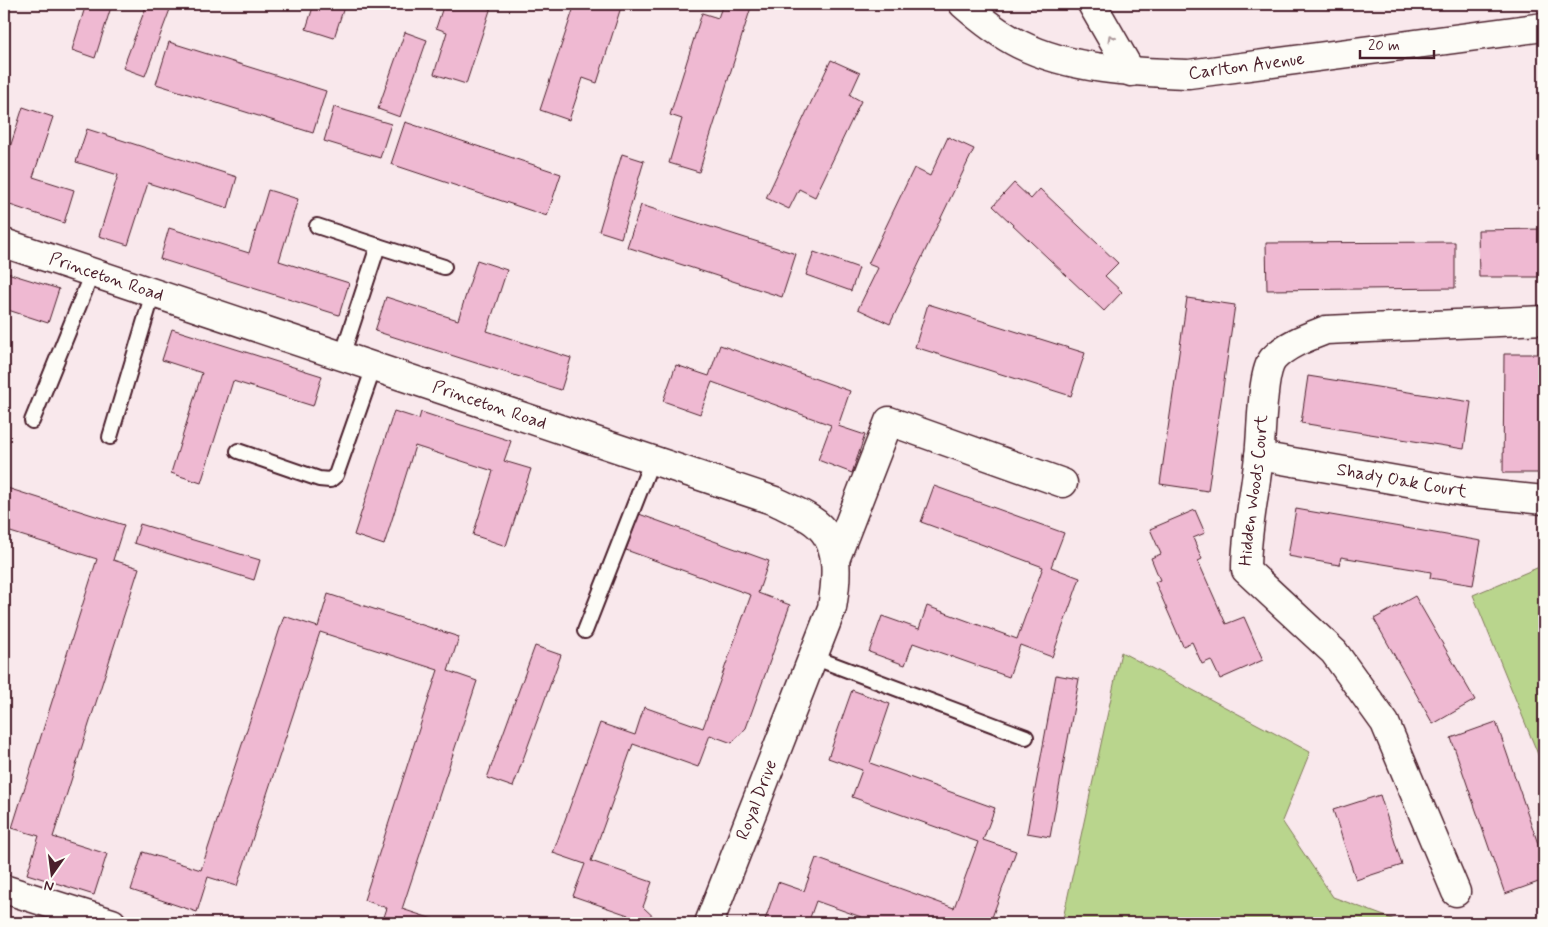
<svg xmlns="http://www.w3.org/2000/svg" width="1548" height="927" font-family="Mynerve,sans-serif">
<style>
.green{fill:#b9d58d;stroke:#827a5c}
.building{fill:#efb9d2;stroke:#4a1f2b}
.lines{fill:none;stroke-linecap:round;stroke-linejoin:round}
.service-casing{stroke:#4a1f2b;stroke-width:18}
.minor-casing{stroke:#4a1f2b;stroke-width:31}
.service{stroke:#fdfcf7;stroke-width:14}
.minor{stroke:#fdfcf7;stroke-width:28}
.oneway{stroke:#ac999b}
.labels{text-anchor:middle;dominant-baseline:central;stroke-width:4.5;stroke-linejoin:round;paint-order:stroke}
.street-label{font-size:18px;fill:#4a1f2b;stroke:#fdfcf7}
</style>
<rect width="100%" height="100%" fill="#f9e8ec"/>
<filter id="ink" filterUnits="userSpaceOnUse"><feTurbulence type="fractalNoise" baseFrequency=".02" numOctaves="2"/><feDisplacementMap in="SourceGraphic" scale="10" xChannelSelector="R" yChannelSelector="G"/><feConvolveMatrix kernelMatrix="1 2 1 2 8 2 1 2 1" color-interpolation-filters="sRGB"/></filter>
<g filter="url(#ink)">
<g class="green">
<polygon points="1544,565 1544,769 1473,595"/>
<polygon points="1121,652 1310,752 1282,821 1333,897 1403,923 1062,923"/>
</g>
<g class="building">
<polygon points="86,4 112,4 95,58 72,50"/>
<polygon points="147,4 172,4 145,76 123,68"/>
<polygon points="314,4 345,4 334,38 306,29"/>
<polygon points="444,4 492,4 466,84 434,74 447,32 436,28"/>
<polygon points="575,4 622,4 597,83 583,78 569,120 540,110"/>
<polygon points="723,4 752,4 699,172 669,163 682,119 670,115 702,13 718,18"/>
<polygon points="405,32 427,40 400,117 378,109"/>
<polygon points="169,42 326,91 313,133 156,84"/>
<polygon points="831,60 860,73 850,95 861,101 815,197 799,189 789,209 766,198"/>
<polygon points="23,107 53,117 33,177 74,190 64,223 4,203 4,166"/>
<polygon points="334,107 391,124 380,158 324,141"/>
<polygon points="405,122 561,174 547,216 391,164"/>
<polygon points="87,129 237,177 228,208 148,183 128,245 99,236 118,175 76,162"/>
<polygon points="948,137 974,149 890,324 858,309 878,268 868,264 914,168 930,176"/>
<polygon points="622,154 644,161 621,238 599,231"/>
<polygon points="1014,183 1031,199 1040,189 1118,263 1105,276 1122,292 1104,311 993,206"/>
<polygon points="268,190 298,199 279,261 349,283 339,315 160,259 169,228 249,253"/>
<polygon points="641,205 796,254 782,297 627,247"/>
<polygon points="1544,229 1544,277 1479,277 1478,230"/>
<polygon points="1455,242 1455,288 1267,290 1266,243"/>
<polygon points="814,252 859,268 851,291 806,275"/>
<polygon points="477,260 507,270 487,331 571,358 561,390 375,331 386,297 458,320"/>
<polygon points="4,272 59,289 48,323 5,309 4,312"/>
<polygon points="1187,298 1235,305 1208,491 1160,484"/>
<polygon points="928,304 1085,353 1071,396 915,347"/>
<polygon points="172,329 322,376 313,406 233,381 201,483 171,473 202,373 162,360"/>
<polygon points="720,345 850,391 838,426 865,435 852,473 818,460 831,425 712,382 700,414 663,401 676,365 709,376"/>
<polygon points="1504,354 1544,354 1544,473 1503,473"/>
<polygon points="1308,376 1471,402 1464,449 1301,423"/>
<polygon points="394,411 419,419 421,412 511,441 504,461 531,469 506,546 473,535 493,471 415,446 384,545 354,535"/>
<polygon points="934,486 1064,533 1051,567 1080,578 1052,657 1020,645 1009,677 913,643 905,665 869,652 882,616 919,629 927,606 1017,639 1043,567 921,522"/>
<polygon points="4,487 124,525 113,560 139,568 53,837 107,854 94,895 27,874 39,836 12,828 97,559 4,530"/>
<polygon points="1296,509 1481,541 1473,585 1430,578 1431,572 1341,557 1339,565 1288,556"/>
<polygon points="1195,510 1205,533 1193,538 1202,559 1198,561 1226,624 1244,617 1263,660 1220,679 1211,660 1202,664 1192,642 1183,646 1155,582 1160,580 1151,558 1161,554 1150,529"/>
<polygon points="639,514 769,561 758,593 790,605 746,728 732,743 710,735 698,767 633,744 591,861 652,882 643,907 660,923 625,923 628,915 573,896 585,864 553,853 600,723 635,735 644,707 703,728 751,595 626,550"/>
<polygon points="140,524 260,560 254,580 134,543"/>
<polygon points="328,594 459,637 448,671 477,681 402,909 445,923 382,923 387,908 364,900 438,670 320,632 237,886 208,877 197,912 131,890 143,852 201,870 284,616 318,627"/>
<polygon points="1415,596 1475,700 1433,724 1374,619"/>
<polygon points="535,646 561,655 513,787 487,778"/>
<polygon points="1056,675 1079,679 1050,837 1027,833"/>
<polygon points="852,690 890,704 870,763 995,808 983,840 1016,851 990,923 965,923 953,919 951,923 878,923 816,901 808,923 764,923 778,882 804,891 816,858 954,908 978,842 852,797 862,770 828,758"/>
<polygon points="1496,722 1544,861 1544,880 1505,894 1451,738"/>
<polygon points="1380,795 1402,865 1356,880 1333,810"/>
</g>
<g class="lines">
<g class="service-casing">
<g id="service">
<polyline points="317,226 378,246"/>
<polyline points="342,356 378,246 444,267"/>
<polyline points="32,421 92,273"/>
<polyline points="110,437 153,293"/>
<polyline points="238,451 319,479 330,480 336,475 374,367"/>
<polyline points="585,631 652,460"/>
<polyline points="813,657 1026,737"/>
</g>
</g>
<g class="minor-casing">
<g id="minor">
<path id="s1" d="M963,4C980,19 999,34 1019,44C1071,70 1133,72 1189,74L1544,27"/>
<polyline points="1092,4 1131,72"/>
<path id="s2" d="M4,243L775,501C787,507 799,512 810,519C842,539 837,577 832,608L709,923"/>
<path id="s3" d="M1259,456L1465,492L1544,500"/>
<polyline points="835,560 889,421 1063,483"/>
<polyline points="4,889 112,923"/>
<path id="s4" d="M1456,892L1385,723L1334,652L1246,570C1246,531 1255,495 1259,456C1262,435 1261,374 1273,359C1287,344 1308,337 1326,330L1544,320"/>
</g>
</g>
<use href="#service" class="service"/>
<use href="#minor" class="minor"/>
</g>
<defs><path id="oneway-chevron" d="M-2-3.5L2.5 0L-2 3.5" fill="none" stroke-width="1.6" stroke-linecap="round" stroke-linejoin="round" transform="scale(1.25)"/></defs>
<use class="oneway" href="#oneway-chevron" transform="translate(1111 38) rotate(-119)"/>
</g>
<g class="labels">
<g class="street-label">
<text stroke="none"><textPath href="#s1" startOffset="301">Carlton Avenue</textPath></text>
<text stroke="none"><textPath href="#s2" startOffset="108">Princeton Road</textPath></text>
<text stroke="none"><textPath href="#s2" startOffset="512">Princeton Road</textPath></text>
<text stroke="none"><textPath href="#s3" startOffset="145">Shady Oak Court</textPath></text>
<text stroke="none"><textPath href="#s4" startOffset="471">Hidden Woods Court</textPath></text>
<text transform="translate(757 800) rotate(-69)">Royal Drive</text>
</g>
</g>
<rect width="1548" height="927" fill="none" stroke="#fdfcf7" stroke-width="20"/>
<rect x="10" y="10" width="1528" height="907" fill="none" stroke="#4a1f2b" stroke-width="2" filter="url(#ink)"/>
<g transform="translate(52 874) rotate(194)" stroke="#fdfcf7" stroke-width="4" paint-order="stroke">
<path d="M0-4L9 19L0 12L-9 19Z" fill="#4a1f2b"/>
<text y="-8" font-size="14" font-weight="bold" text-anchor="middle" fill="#4a1f2b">N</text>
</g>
<path d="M1360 50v8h74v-8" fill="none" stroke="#4a1f2b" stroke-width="2.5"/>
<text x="1368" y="50" font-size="15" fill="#4a1f2b" stroke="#fdfcf7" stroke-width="4" paint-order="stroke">20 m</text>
</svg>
